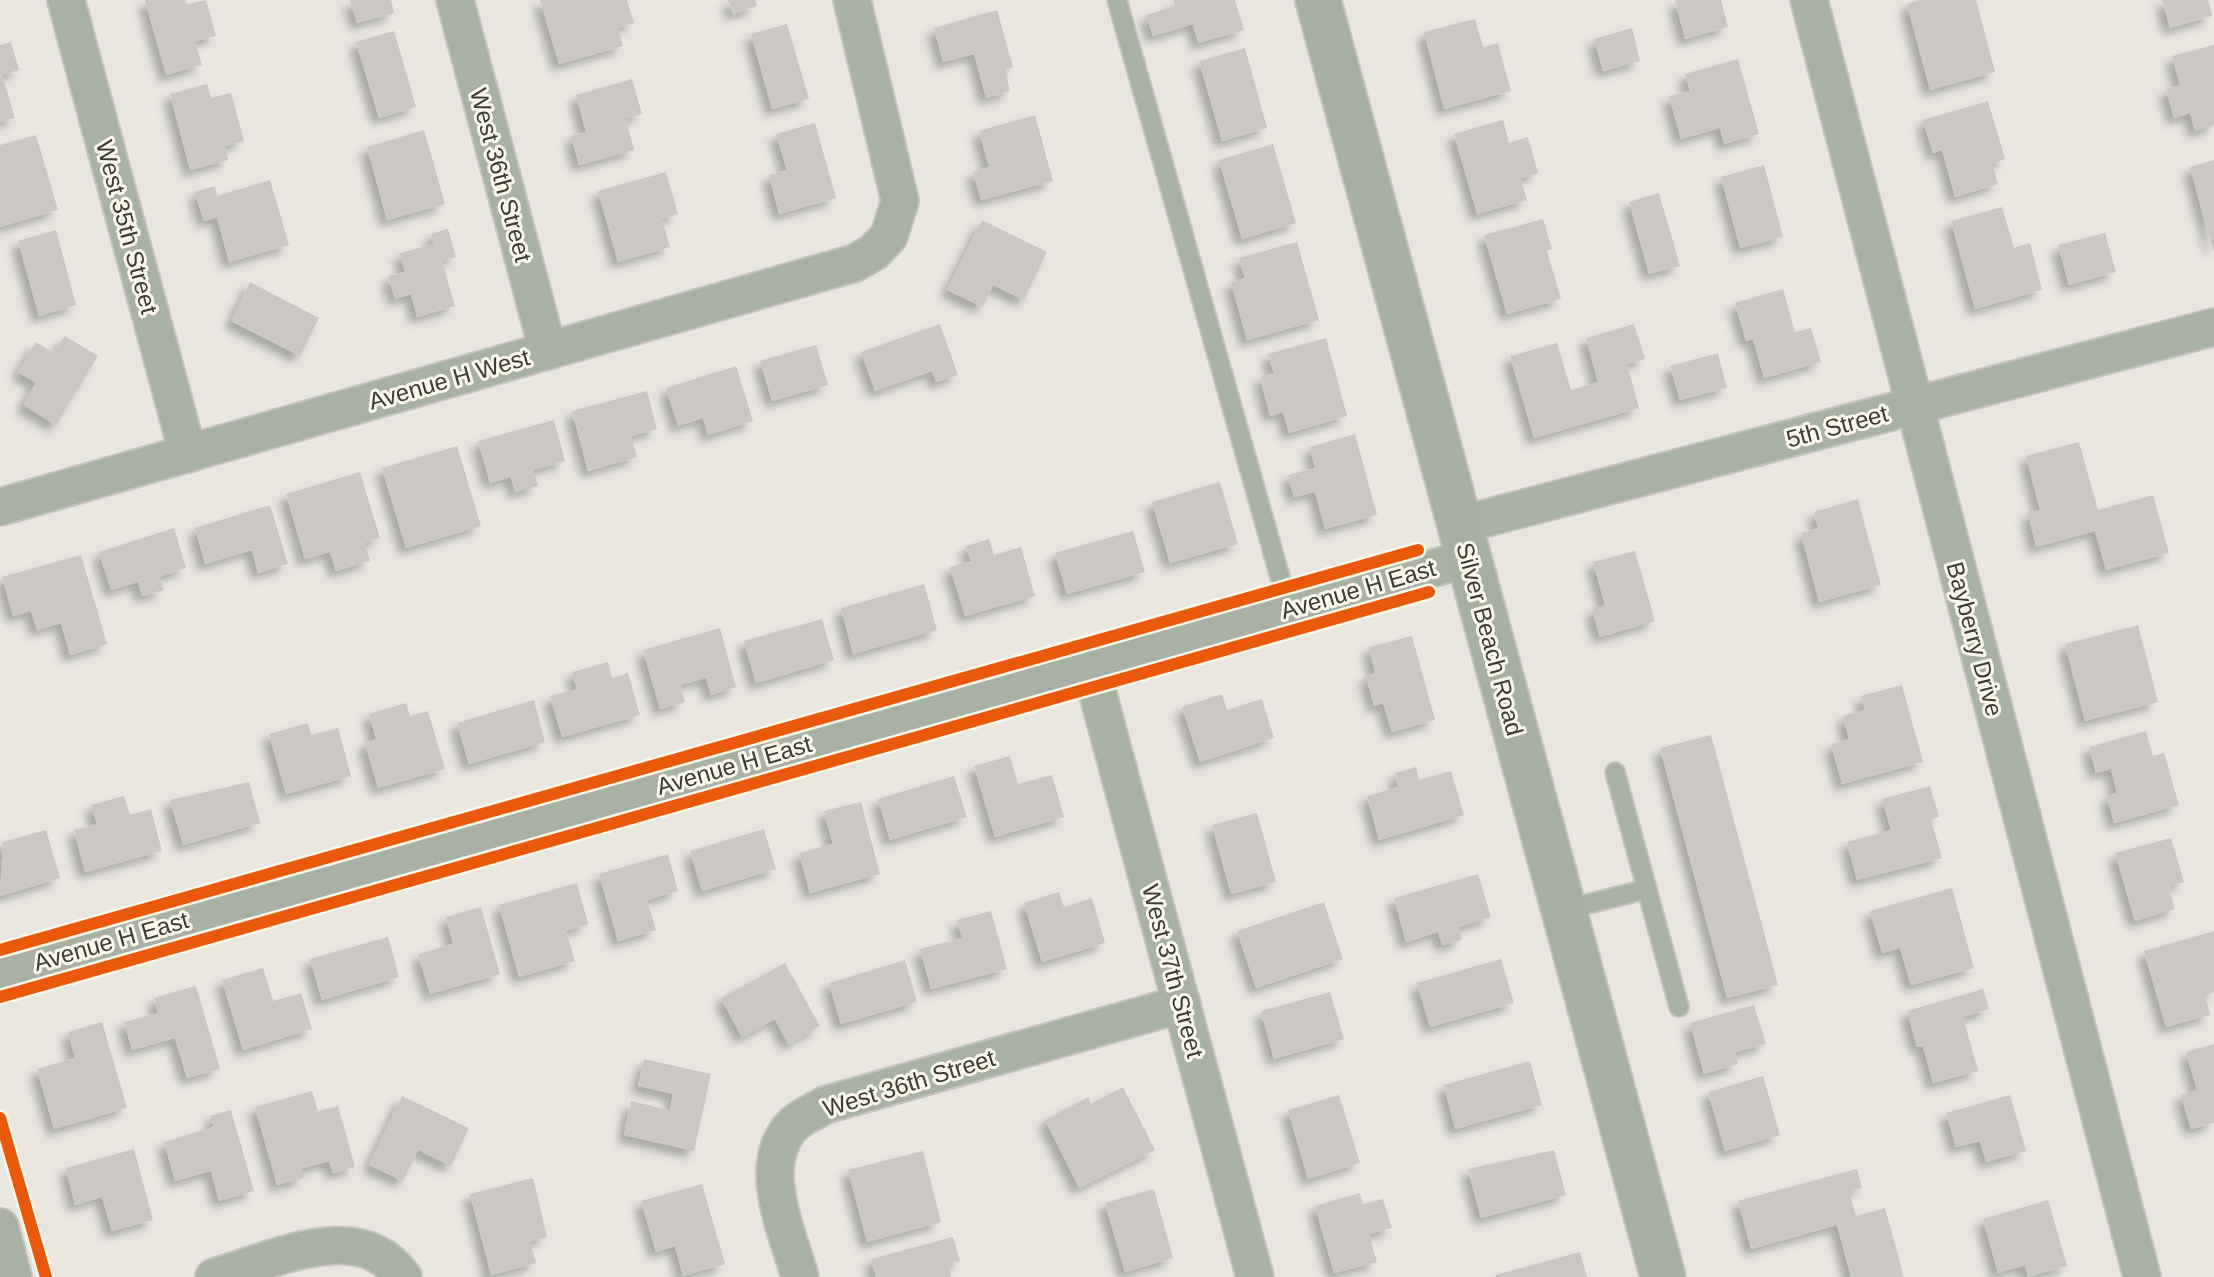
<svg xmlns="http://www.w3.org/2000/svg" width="2214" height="1277" font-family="Arial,sans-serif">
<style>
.building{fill:#cbc8c3;filter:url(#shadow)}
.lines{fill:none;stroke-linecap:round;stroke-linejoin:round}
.lane-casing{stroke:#c5c3be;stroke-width:22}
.street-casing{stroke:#c5c3be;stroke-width:40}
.secondary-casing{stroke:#c5c3be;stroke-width:48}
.lane{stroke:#a9b0a4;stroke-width:18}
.street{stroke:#a9b0a4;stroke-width:36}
.secondary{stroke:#a7afa1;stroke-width:44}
.cycleway-casing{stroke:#f9f7e8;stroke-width:17}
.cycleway{stroke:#e8590c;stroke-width:12}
.labels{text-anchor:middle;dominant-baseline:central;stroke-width:6;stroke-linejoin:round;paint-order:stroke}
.street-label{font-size:24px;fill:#3c3b36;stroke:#f9f7e8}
</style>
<defs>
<filter id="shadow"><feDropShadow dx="-7" dy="7" stdDeviation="4" flood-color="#0004"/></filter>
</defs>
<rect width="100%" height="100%" fill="#e8e6df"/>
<g class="building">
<polygon points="145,0 185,0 187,4 206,0 216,36 195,41 202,65 166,75"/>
<polygon points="350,0 391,0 394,13 357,23"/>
<polygon points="540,0 627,0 634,23 618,28 623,46 559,64"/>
<polygon points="728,0 755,0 757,6 733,14"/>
<polygon points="1173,0 1235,0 1244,30 1198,43 1193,24 1153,36 1146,15 1175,6"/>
<polygon points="1675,0 1721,0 1728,27 1685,39"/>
<polygon points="1920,0 1976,0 1995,72 1930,90 1907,4"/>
<polygon points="2162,0 2208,0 2212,16 2170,28"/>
<polygon points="997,10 1013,67 1005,70 1010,91 986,98 974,54 943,62 934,28"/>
<polygon points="1475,19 1483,47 1498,43 1511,91 1444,109 1424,32"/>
<polygon points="787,24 809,99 772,109 751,34"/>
<polygon points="1632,28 1640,61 1603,71 1594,39"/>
<polygon points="394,31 416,107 379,118 356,42"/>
<polygon points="11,42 19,70 2,75 15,118 0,122 0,45"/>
<polygon points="2214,45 2214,125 2195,131 2190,113 2174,118 2166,89 2180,85 2172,56"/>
<polygon points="1245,48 1267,128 1222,141 1199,61"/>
<polygon points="1738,59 1759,134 1724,144 1720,128 1681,139 1669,96 1690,91 1685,74"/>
<polygon points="632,79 642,114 626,119 634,150 579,165 571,136 586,132 576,95"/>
<polygon points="207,84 211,98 231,93 244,141 225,146 228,160 190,170 170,94"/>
<polygon points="1988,101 2005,159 1992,163 1998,184 1955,197 1942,150 1933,153 1923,120"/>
<polygon points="1035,115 1053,181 981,200 973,172 989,167 979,131"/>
<polygon points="1503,120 1509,143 1528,137 1538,173 1520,178 1527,200 1477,214 1454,134"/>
<polygon points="815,123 836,198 779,214 769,175 787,170 776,134"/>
<polygon points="424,130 445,204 387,220 367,147"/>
<polygon points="36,135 58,210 0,227 0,145"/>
<polygon points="1273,144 1296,223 1242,239 1219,160"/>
<polygon points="2214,160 2214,251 2213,251 2190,167"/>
<polygon points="1764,165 1783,237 1740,248 1721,177"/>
<polygon points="666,172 678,214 662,219 670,247 618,262 598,191"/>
<polygon points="270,180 289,245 229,262 217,217 204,221 195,192 215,186 217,196"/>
<polygon points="1659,193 1680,266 1649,274 1629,202"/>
<polygon points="2002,207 2014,248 2030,243 2042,290 1975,309 1951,221"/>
<polygon points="1543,219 1552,249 1547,251 1561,299 1507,314 1484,235"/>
<polygon points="982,220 1047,252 1024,300 993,285 983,307 947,290"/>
<polygon points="448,229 456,257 442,261 455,306 417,317 411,294 395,299 388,276 405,272 400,253 434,244 431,234"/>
<polygon points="56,230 76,305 39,316 18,241"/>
<polygon points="2105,233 2116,272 2069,285 2058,245"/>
<polygon points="1297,242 1319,320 1247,340 1231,282 1245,278 1239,258"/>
<polygon points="250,282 319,318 300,356 231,321"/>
<polygon points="1783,289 1795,332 1811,328 1821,362 1764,378 1753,339 1746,341 1735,303"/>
<polygon points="940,324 958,375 936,382 932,371 875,391 861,352"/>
<polygon points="1634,324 1645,359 1627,364 1639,408 1534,438 1510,356 1557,343 1571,390 1598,382 1586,338"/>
<polygon points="65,336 98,356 56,425 23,405 36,383 18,372 36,342 54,353"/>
<polygon points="1326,338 1347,416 1289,433 1283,412 1270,416 1260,377 1274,373 1268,354"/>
<polygon points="816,345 828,385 772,401 760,361"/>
<polygon points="1718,353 1727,388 1680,400 1670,366"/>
<polygon points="736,366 753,421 708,435 703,418 678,426 666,388"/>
<polygon points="647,391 657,429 631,436 637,457 588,471 572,411"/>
<polygon points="554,420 565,461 533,470 538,486 515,492 511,477 490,483 478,441"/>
<polygon points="1355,434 1377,515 1325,529 1315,492 1294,497 1288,475 1315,468 1310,447"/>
<polygon points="2079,442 2098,510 2153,495 2169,553 2106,570 2095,531 2036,547 2028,513 2040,510 2026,456"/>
<polygon points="457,446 481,526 406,548 382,468"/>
<polygon points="360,472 380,538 365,542 370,561 336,571 330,552 305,559 286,494"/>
<polygon points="1220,482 1238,544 1170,563 1152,502"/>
<polygon points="1858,499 1881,585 1819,602 1801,533 1818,528 1814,512"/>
<polygon points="270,505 288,564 258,573 252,550 205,564 195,528"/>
<polygon points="174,528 186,568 159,577 164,590 142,596 138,582 111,590 99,552"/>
<polygon points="1133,531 1145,572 1067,594 1055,553"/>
<polygon points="989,539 994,555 1021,547 1035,596 965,616 950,567 971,561 966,546"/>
<polygon points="1635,551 1655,621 1600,637 1592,609 1605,605 1593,562"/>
<polygon points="81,555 107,644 70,655 61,623 37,630 31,611 13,616 2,577"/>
<polygon points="924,584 937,630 853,654 841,608"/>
<polygon points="822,619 834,660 756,683 744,641"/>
<polygon points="2138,625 2158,702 2085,721 2065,644"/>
<polygon points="720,628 736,687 711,695 706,678 680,685 685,702 660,709 643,650"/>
<polygon points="1412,636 1435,720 1392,732 1383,703 1374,706 1366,676 1375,673 1369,647"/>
<polygon points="608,662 612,678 628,673 640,715 562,737 550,696 577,689 572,672"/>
<polygon points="1902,685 1923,762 1842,784 1831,744 1849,739 1843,716 1865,710 1861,696"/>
<polygon points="1222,694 1227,710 1262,699 1274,738 1200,762 1182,707"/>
<polygon points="534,700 545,742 469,764 457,723"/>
<polygon points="406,703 410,716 428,711 445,769 378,788 365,743 376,739 369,714"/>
<polygon points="308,723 311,735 338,728 351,776 286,794 269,734"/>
<polygon points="2146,731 2153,756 2164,753 2179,805 2114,823 2107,796 2117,793 2111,769 2096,773 2089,747"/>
<polygon points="1711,735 1778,985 1727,998 1660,748"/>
<polygon points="1010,756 1018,784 1052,775 1064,817 995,837 974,766"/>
<polygon points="1416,767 1419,780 1451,771 1464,815 1379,840 1367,796 1398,787 1395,773"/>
<polygon points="954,776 967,817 890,840 878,799"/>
<polygon points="249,782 260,823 183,845 170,800"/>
<polygon points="1930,786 1939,817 1931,819 1942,858 1857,880 1847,842 1891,830 1882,799"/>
<polygon points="124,796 130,815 151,809 162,851 85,872 74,830 97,824 91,805"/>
<polygon points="861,802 880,874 810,893 799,853 833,844 824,811"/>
<polygon points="1257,813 1276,882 1231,894 1212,825"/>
<polygon points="764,829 776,869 702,891 690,851"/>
<polygon points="46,830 60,878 0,896 3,842"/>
<polygon points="2171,838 2184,882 2169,887 2175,909 2135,921 2115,853"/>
<polygon points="668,854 678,891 647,900 656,930 618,941 599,874"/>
<polygon points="1478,874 1491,917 1458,927 1462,940 1442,945 1438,932 1406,942 1394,898"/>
<polygon points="577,883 588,924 566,931 575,961 519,977 499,905"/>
<polygon points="1952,888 1974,968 1911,985 1900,948 1882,953 1870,911"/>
<polygon points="1059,892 1064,907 1092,898 1105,943 1042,962 1024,903"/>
<polygon points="1324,902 1343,959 1256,988 1237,931"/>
<polygon points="481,907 500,974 430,994 418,954 453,944 446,917"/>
<polygon points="991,911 1007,969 931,989 920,949 962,938 957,920"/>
<polygon points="2214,931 2214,992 2205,995 2210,1015 2166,1027 2144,951"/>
<polygon points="388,937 399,977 322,1000 310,959"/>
<polygon points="1501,959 1514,1003 1430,1027 1417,983"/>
<polygon points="905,960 917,1002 841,1024 829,983"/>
<polygon points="785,963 820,1026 788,1044 775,1019 742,1037 721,998"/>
<polygon points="263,968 273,1001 301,993 312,1029 243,1050 222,980"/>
<polygon points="196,986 220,1069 187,1078 175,1038 132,1050 124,1022 158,1013 154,998"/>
<polygon points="1983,989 1989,1009 1963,1017 1978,1071 1933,1083 1923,1046 1917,1047 1907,1011"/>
<polygon points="1330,992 1344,1039 1274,1059 1261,1011"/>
<polygon points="1754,1005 1766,1044 1735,1052 1738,1064 1704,1074 1690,1023"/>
<polygon points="102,1022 127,1108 54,1129 37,1069 75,1058 68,1032"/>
<polygon points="2214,1044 2214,1123 2191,1129 2181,1095 2197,1090 2186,1052"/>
<polygon points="644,1059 711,1074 694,1151 624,1135 631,1101 670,1110 673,1094 638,1086"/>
<polygon points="1530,1061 1542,1105 1455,1129 1444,1085"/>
<polygon points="1763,1076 1780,1135 1725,1151 1708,1092"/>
<polygon points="1123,1087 1155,1150 1079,1188 1045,1120 1088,1097 1091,1104"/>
<polygon points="312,1091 318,1111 338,1106 355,1167 333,1173 329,1161 301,1169 304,1178 277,1185 255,1107"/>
<polygon points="1339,1095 1360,1163 1308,1179 1288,1110"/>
<polygon points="2010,1095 2026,1151 1986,1162 1980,1141 1956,1147 1946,1113"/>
<polygon points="402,1096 469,1128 451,1166 418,1150 403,1181 369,1165"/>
<polygon points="231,1110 254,1191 219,1201 211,1171 175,1181 164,1142 214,1127 210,1116"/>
<polygon points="134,1149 153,1220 112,1231 102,1197 75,1205 66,1168"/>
<polygon points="1554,1150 1566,1195 1481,1218 1468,1169"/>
<polygon points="923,1151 941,1222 867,1242 848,1170"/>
<polygon points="1857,1169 1862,1188 1849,1191 1856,1216 1885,1208 1904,1277 1851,1277 1837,1225 1751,1249 1738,1201"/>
<polygon points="533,1178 547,1237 530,1241 536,1263 491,1275 470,1194"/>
<polygon points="702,1184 725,1264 683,1276 675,1246 656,1252 641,1201"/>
<polygon points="1154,1189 1173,1258 1125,1272 1105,1203"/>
<polygon points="1360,1193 1363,1204 1383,1199 1392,1228 1369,1234 1377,1262 1334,1273 1315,1206"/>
<polygon points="2048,1200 2067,1266 2028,1277 2025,1265 1998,1273 1983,1219"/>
<polygon points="953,1237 960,1261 948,1264 951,1277 876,1277 871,1259"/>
<polygon points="1580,1252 1587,1277 1496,1277 1496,1275"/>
</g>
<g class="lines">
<g class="lane-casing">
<g id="lane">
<polyline points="1117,0 1289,609"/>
<polyline points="1615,772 1679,1007"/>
<polyline points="1564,910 1647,889"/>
</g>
</g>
<g class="street-casing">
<g id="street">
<polyline points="66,0 188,454"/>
<polyline points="455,0 548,351"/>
<polyline points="1809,0 2142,1277"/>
<polyline points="0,507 855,263 874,252 889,236 900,201 852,0"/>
<polyline points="1460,525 2214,327"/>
<polyline points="1090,665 1255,1277"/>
<polyline points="0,972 1469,558"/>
<polyline points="0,1227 13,1277"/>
<path d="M214,1277C273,1261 358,1215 403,1277"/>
<path d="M800,1277C788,1233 754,1163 794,1124C802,1116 816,1111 825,1105L1182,1004"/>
</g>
</g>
<g class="secondary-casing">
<polyline id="secondary" points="1318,0 1663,1277"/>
</g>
<use href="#lane" class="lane"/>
<use href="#street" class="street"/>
<use href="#secondary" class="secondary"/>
<g class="cycleway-casing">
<g id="cycleway">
<polyline points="0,950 1418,550"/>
<polyline points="0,997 1429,592"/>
<polyline points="0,1118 46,1277"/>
</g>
</g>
<use href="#cycleway" class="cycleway"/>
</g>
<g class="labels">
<g class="street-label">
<text transform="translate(501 175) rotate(75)">West 36th Street</text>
<text transform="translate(127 227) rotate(75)">West 35th Street</text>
<text transform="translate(449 379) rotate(-16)">Avenue H West</text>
<text transform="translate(1837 426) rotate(-15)">5th Street</text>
<text transform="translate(1358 589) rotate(-16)">Avenue H East</text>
<text transform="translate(1490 639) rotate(75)">Silver Beach Road</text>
<text transform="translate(1975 639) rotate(75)">Bayberry Drive</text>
<text transform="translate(734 765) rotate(-16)">Avenue H East</text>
<text transform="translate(111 941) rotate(-16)">Avenue H East</text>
<text transform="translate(1173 971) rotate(75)">West 37th Street</text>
<text transform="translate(909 1083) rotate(-17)">West 36th Street</text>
</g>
</g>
</svg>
